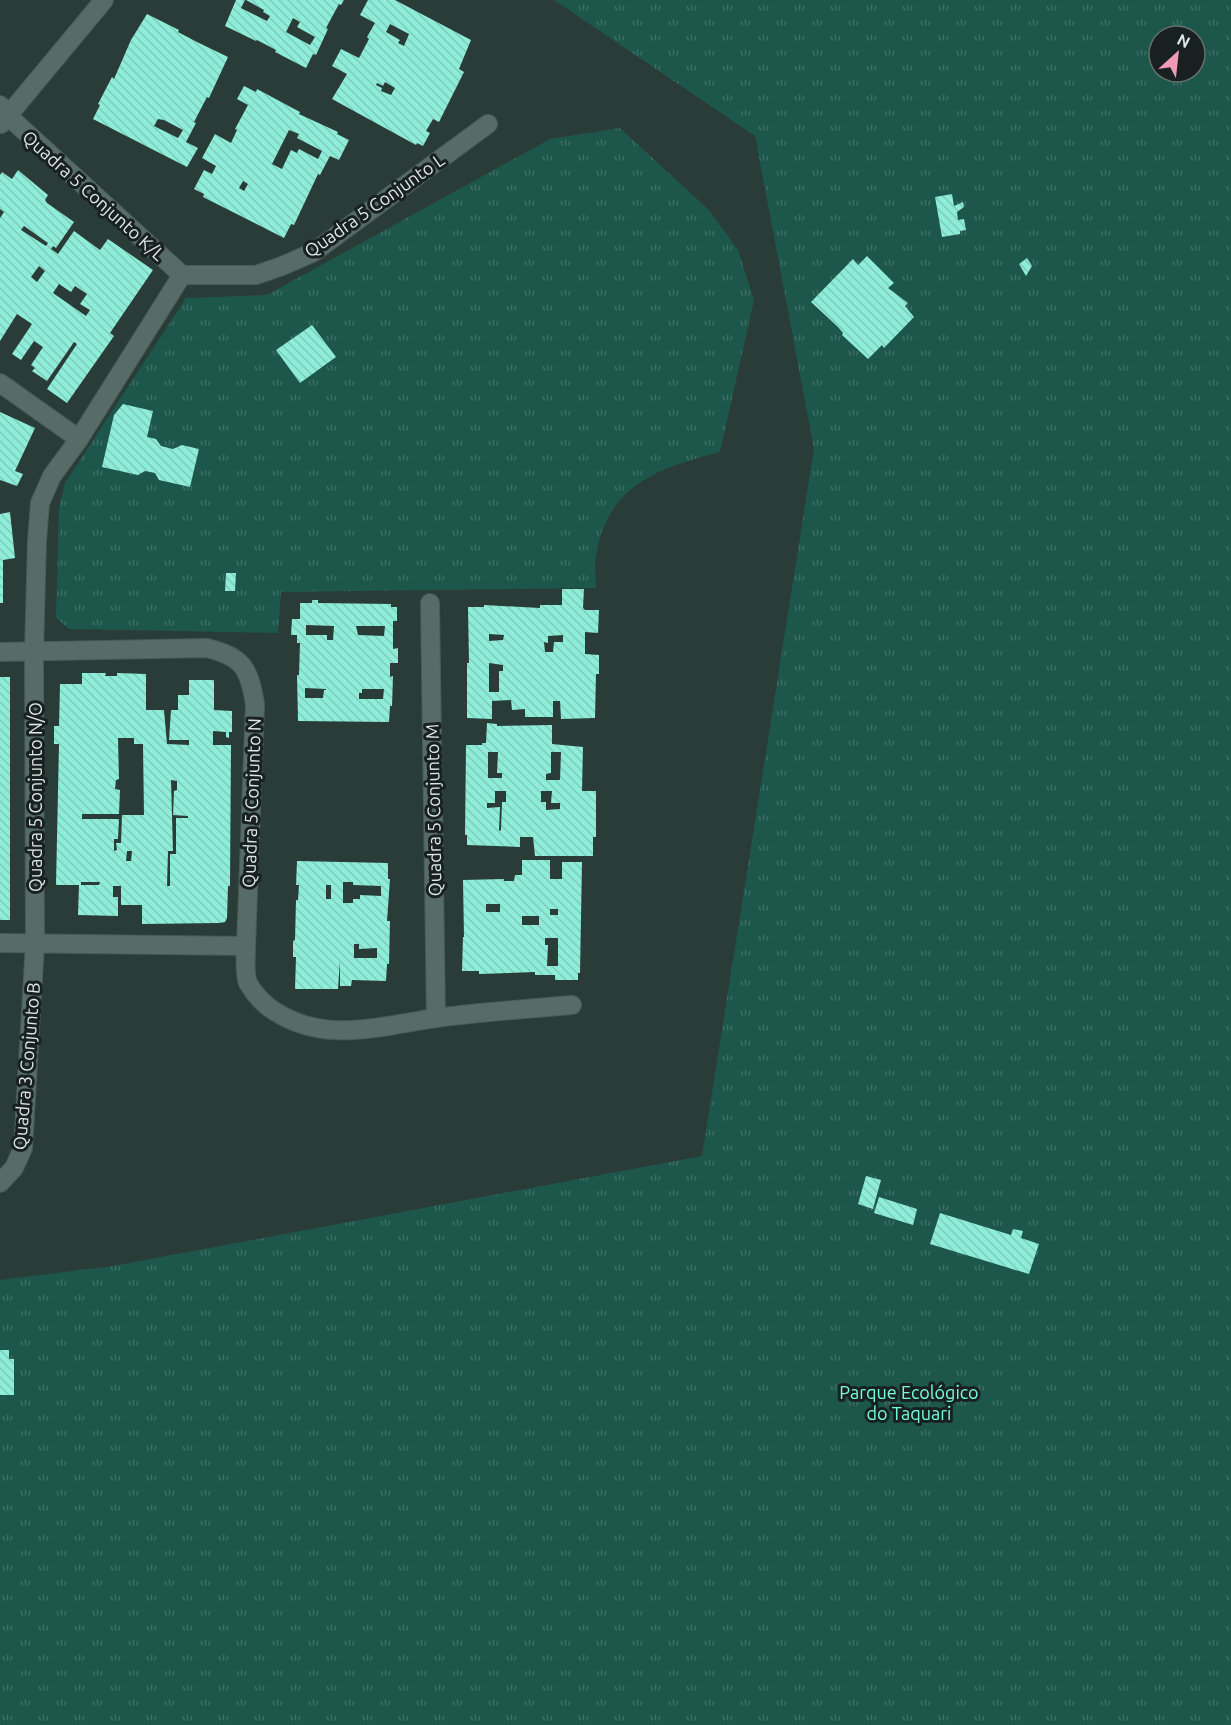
<svg xmlns="http://www.w3.org/2000/svg" width="1231" height="1725" font-family="Ubuntu,sans-serif">
<style>
.park{fill:url(#park-tufts);fill-rule:evenodd}
.building{fill:url(#building-back-hatch);fill-rule:evenodd}
.lines{fill:none;stroke-linecap:round;stroke-linejoin:round}
.minor-casing{stroke:#495a56;stroke-width:20}
.minor{stroke:#576c67;stroke-width:18}
.labels{text-anchor:middle;dominant-baseline:central;stroke-width:6;stroke-linejoin:round;paint-order:stroke}
.street-label{font-size:18px;fill:#dce8e5;stroke:#18211f}
.park-label{font-size:18px;fill:#74fce1;stroke:#18211f}
</style>
<defs>
<pattern id="park-tufts" width="24" height="20" patternUnits="userSpaceOnUse" patternTransform="scale(1.5)"><rect width="24" height="20" fill="#1d564b"/><path d="M3 7l-1-3M5 7V3M7 7l1-3M15 17l-1-3M17 17v-4M19 17l1-3" fill="none" stroke="#3d6e65"/></pattern>
<pattern id="building-back-hatch" width="6" height="6" patternUnits="userSpaceOnUse" patternTransform="scale(1.5)"><rect width="6" height="6" fill="#8eedd8"/><path d="M-1 5l2 2M0 0l6 6M5-1l2 2" fill="none" stroke="#7fccbb"/></pattern>
</defs>
<rect width="100%" height="100%" fill="#293c37"/>
<g class="park">
<path d="M554,0H1231V1725H0V1280L113,1266L702,1156L814,449L755,136ZM1159,36H1195V72H1159Z"/>
<path d="M620,128L710,211L738,250L754,300L720,452C659,468 608,484 596,555C594,565 596,577 596,588L281,592L278,633L69,629L56,618L59,509L65,483L186,298L267,295L550,139Z"/>
</g>
<g class="building">
<path d="M236,0H245L241,8L267,21L270,16L263,12L264,10L246,0H344L341,5L339,4L326,28L328,29L316,55L313,54L306,68L275,52L276,50L257,40L256,41L225,26ZM293,18L300,22L297,27L315,37L310,45L286,32Z"/>
<path d="M368,0H395L471,40L459,69L464,72L439,122L433,119L426,131L430,133L423,146L417,143L416,145L332,99L347,74L332,66L341,49L359,58L369,39L367,37L375,23L360,15ZM390,24L409,34L404,46L398,43L400,40L386,32ZM385,82L395,88L391,95L381,91L382,88L376,85L377,83L383,86Z"/>
<path d="M147,14L179,30L178,32L197,42L228,57L209,98L207,97L194,122L196,123L186,142L198,148L187,167L93,119L100,105L98,104L112,77L114,79L131,40ZM158,119L164,120L183,130L178,138L154,126Z"/>
<path d="M244,86L256,92L257,89L300,112L299,114L338,132L337,134L349,140L339,160L330,156L320,175L318,174L294,225L291,224L284,238L203,197L204,194L194,189L204,170L212,174L216,166L202,158L215,134L231,143L237,130L235,129L248,105L237,99ZM289,130L299,134L297,138L322,151L318,159L299,149L297,153L291,150L282,169L272,164ZM243,181L248,184L244,191L239,188Z"/>
<path d="M18,170L48,195L45,200L47,203L74,222L56,248L53,246L51,249L58,254L74,231L100,250L108,239L153,270L110,333L114,336L67,403L47,389L77,344L74,342L47,381L32,371L35,368L31,365L43,347L34,341L21,360L12,354L32,324L17,314L0,341V218L4,212L0,209V175L2,172L12,179ZM24,226L48,243L46,246L21,230ZM39,266L45,271L37,282L31,277ZM59,284L71,292L75,286L87,294L80,304L90,310L86,316L53,293Z"/>
<polygon points="952,194 954,206 963,202 964,207 957,212 958,220 964,219 966,230 960,231 960,234 942,237 935,197"/>
<polygon points="867,256 894,283 888,288 908,303 905,306 914,317 884,348 882,345 868,359 842,335 843,333 838,327 811,302 853,259 858,265"/>
<polygon points="1027,258 1032,266 1026,276 1019,264"/>
<polygon points="312,325 336,357 300,383 276,350"/>
<polygon points="123,404 153,411 147,437 156,439 161,446 173,449 182,445 199,449 190,487 159,480 155,473 145,471 138,475 102,467 114,415"/>
<polygon points="0,412 35,428 15,471 23,474 17,486 0,480"/>
<polygon points="10,512 15,558 3,560 3,603 0,603 0,514"/>
<polygon points="226,573 236,573 235,591 225,591"/>
<path d="M562,589H584L583,608L585,610H599L598,633L585,632V654L599,655V674H596L595,718L561,719L560,701H553V717H525V709L512,710L511,700L492,701V719L467,718V663H469L468,607H484V605L540,608V605H562ZM489,634L504,635L503,640L489,641ZM563,635V642H554L553,652H545L544,642L548,643V636ZM489,663L503,665V671H499V692H489Z"/>
<path d="M312,600H318V603L391,604V607H397V621H393V649L398,648V663H390V677L393,676L392,706H390L389,722L298,721L297,675H299L300,643H297V635H291L292,619H300V603H312ZM306,625L334,626L333,640H327V635H306ZM356,626H385L384,636L358,635ZM305,688L326,689V690H324L323,698H305ZM362,689H384L383,699H359V693H362Z"/>
<path d="M82,673H106L105,676H117V673L146,674V710H164L167,744L189,745V740H169L171,710H178V695H189V680H214V710L232,711V732H229V738L226,737V732L213,731V745H231L230,886H228L227,918L225,922L219,923L142,924V905H121V886H113V897H118V916L78,915L79,885H56L59,744H54V726H59L60,684H82ZM118,738H134V744H143L144,815H122L121,843H116L117,850L114,851V839H118L119,819H82V814H119L120,790L115,789L116,780L119,779ZM171,780L177,781V790L174,791L173,815L188,816V818H176V854H170V886H167L168,851H173ZM127,851H132L131,861H126ZM81,882H100L99,885H81Z"/>
<rect x="0" y="677" width="10" height="243"/>
<path d="M487,723L497,724V726L552,725V744L583,747L582,791H596V837H593V856H535L533,837H520V847L467,845V835H465L466,745H482V743H486ZM488,752H498L497,773H502V778H488ZM551,752H561L560,780H546V774L551,773ZM495,791H506V802H502L501,830L499,831L500,807L487,808V803H495ZM541,791H552L551,803H560V809L546,810V802H541Z"/>
<path d="M522,860H550V879H562V862H582L580,973H578V980H555V975H535V972L479,974V971H462L463,937H464L463,880L504,879V881H514L515,875H522ZM486,904H500V912H486ZM550,909H558V915H550ZM522,916H539V925H522ZM545,938H558V966H547L548,945H545Z"/>
<path d="M297,861L388,863V879H390L387,921H390L389,964H387L386,981L352,980L351,986H340V961L338,989H295L296,957H293V941L295,940L296,900H298L299,885H296ZM343,882H353V885L381,886V896L360,895V899H353V903H343ZM326,885H331V899H326ZM354,944H359V949L377,948V958H354Z"/>
<polygon points="866,1176 881,1180 873,1209 858,1204"/>
<polygon points="879,1197 917,1209 913,1225 874,1213"/>
<polygon points="940,1213 1011,1235 1013,1229 1023,1231 1021,1238 1039,1244 1029,1274 930,1244"/>
<polygon points="0,1350 9,1350 9,1359 14,1359 14,1395 0,1395"/>
</g>
<g class="lines">
<g class="minor-casing">
<g id="minor">
<polyline points="0,105 7,115 182,275"/>
<polyline points="1,124 104,0"/>
<polyline points="182,275 256,275 282,266 314,252 488,124"/>
<polyline points="0,383 79,439"/>
<polyline points="430,603 436,1018"/>
<path d="M0,652L207,648C243,657 249,668 255,704L246,946C246,957 244,973 248,983C254,994 265,1006 276,1012C326,1044 381,1026 436,1018C481,1012 527,1009 572,1005"/>
<polyline points="0,943 246,946"/>
<polyline points="0,1183 14,1168 23,1148 35,943 34,652 37,541 40,503 52,476 79,439 182,275"/>
</g>
</g>
<use href="#minor" class="minor"/>
</g>
<g class="labels">
<g class="street-label">
<text transform="translate(94 195) rotate(42)">Quadra 5 Conjunto K/L</text>
<text transform="translate(374 205) rotate(-35)">Quadra 5 Conjunto L</text>
<text transform="translate(35 797) rotate(-90)">Quadra 5 Conjunto N/O</text>
<text transform="translate(251 803) rotate(-88)">Quadra 5 Conjunto N</text>
<text transform="translate(433 810) rotate(-91)">Quadra 5 Conjunto M</text>
<text transform="translate(26 1066) rotate(-85)">Quadra 3 Conjunto B</text>
</g>
<g class="park-label">
<text x="909" y="1392">Parque Ecológico<tspan x="909" dy="21">do Taquari</tspan></text>
</g>
</g>
<g transform="translate(1177 54) rotate(27)"><circle r="28" fill="#18211f" stroke="#66716e" stroke-width="1.5"/>
<path d="M0-4.5L10 22L0 15L-10 22Z" fill="#f09ab7"/>
<text y="-9" font-size="16" font-weight="bold" text-anchor="middle" fill="#dce8e5">N</text>
</g>
</svg>
